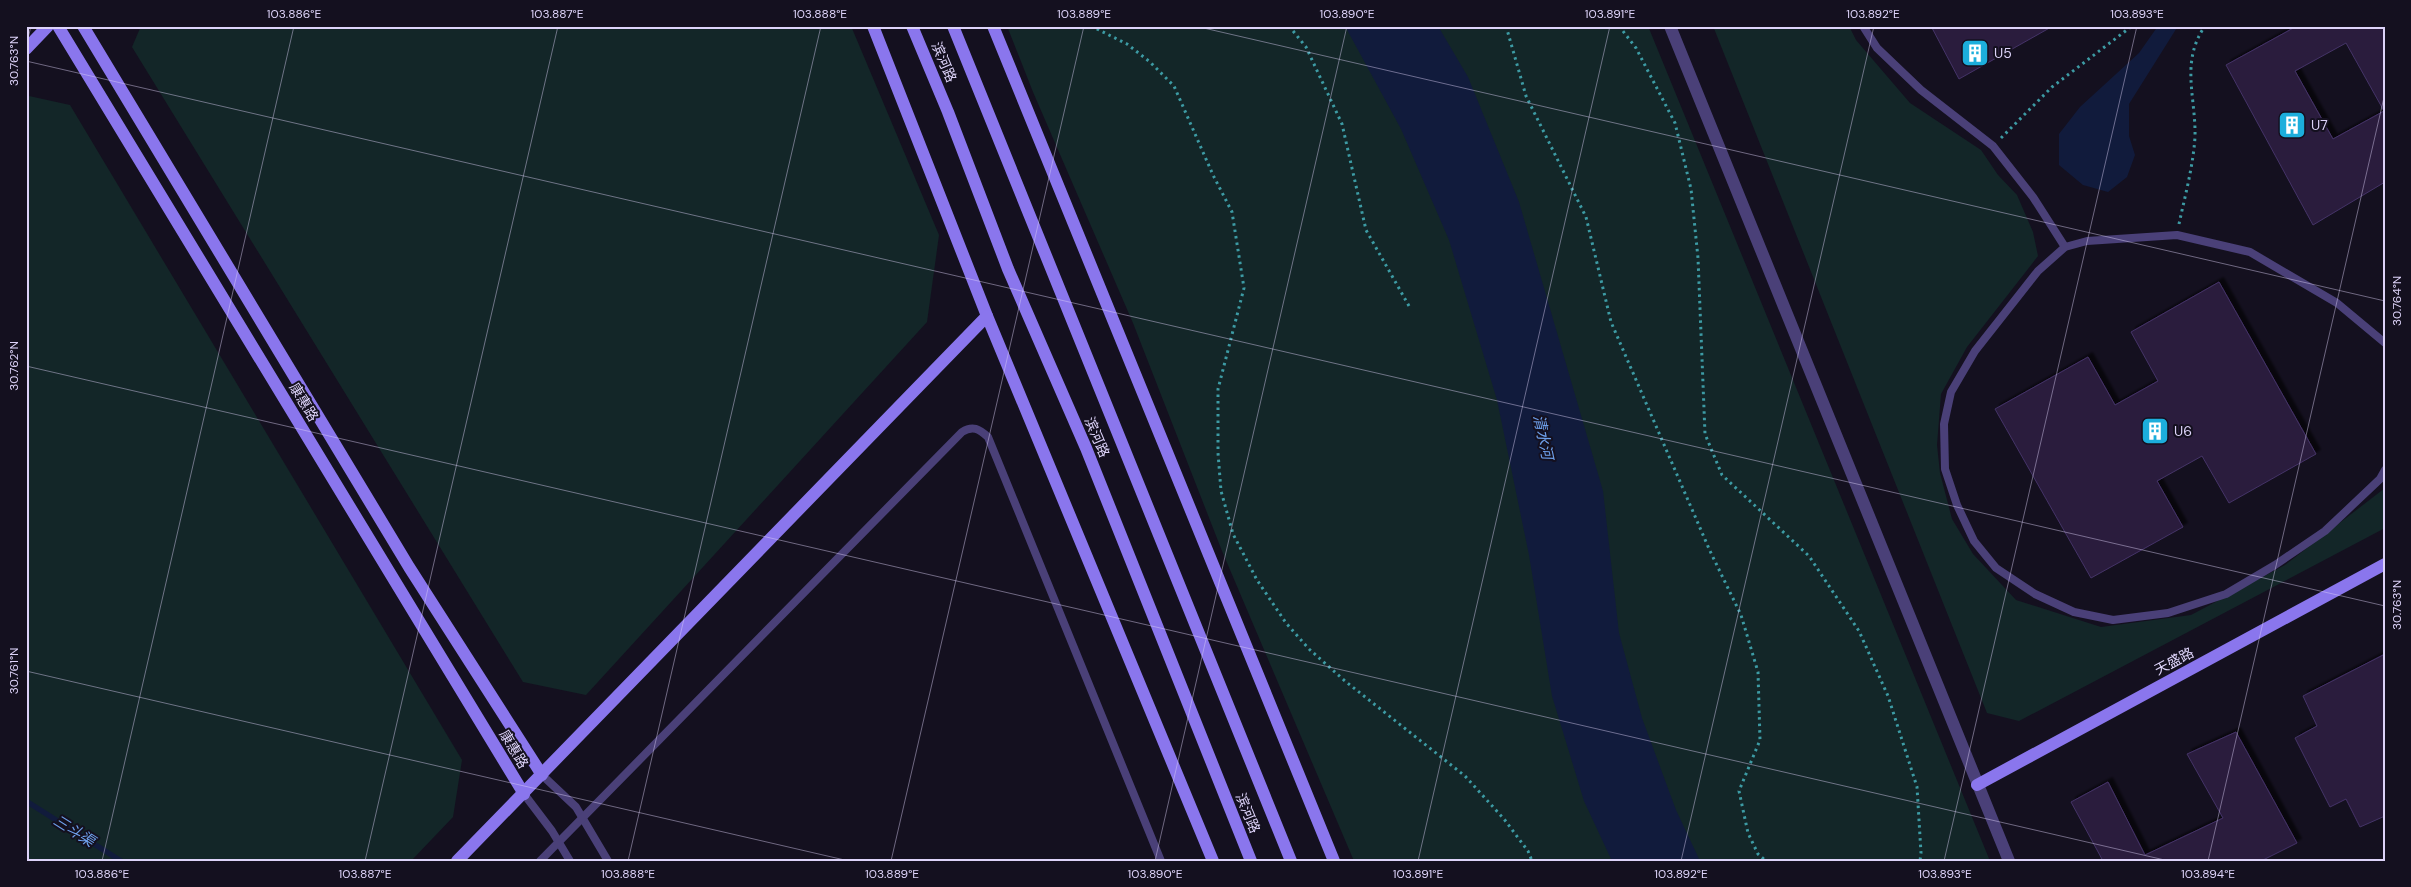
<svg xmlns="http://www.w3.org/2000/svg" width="2411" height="887" font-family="'DM Sans','Noto Sans SC',sans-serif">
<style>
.green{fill:#132628}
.water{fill:#111b3c}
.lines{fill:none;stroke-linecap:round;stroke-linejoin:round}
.stream{stroke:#111b3c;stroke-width:5.5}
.building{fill:#291e3e;stroke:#453367;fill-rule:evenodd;filter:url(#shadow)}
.path{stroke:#3d9ba4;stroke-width:3;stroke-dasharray:2.5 4;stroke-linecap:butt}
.lane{stroke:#4a4078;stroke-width:8}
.street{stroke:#4a4078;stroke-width:12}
.secondary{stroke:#8a76ed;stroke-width:12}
.ticks{fill:none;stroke:#ddd3f9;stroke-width:1;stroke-opacity:0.45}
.labels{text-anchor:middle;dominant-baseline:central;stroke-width:4;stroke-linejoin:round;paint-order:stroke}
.poi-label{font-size:14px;fill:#ddd3f9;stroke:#14101f;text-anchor:start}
.street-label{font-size:14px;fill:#ddd3f9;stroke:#14101f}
.water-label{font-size:15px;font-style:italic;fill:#6ea0ec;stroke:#14101f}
.neatline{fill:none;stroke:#ddd3f9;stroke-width:2}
.ticks-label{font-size:12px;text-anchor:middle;fill:#ddd3f9}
</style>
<defs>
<filter id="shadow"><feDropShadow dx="4.5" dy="-4.5" stdDeviation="1" flood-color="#0009"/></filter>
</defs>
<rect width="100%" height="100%" fill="#14101f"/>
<g class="green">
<polygon points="141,26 851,26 939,235 927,322 586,695 523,682 132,47"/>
<polygon points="1007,26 1648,26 1990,861 1354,861 1222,551 1133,323 1033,92"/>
<polygon points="1713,26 1849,26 1856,40 1910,103 1981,150 1998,175 2017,195 2033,232 2038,256 1967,347 1941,394 1937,445 1940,473 1952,519 1973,554 2016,600 2101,627 2191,615 2285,565 2385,488 2385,528 2019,721 1987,713"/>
<polygon points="29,96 70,105 462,760 453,817 411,861 26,861 26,98"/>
</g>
<g class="water">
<polygon points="1345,26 1438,26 1468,77 1519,202 1603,491 1619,633 1642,718 1676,810 1700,861 1612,861 1584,801 1552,696 1529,555 1497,400 1449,240 1401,129"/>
<polygon points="2158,26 2178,26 2129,104 2129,136 2135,155 2127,177 2108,192 2083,185 2059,165 2059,134 2080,107 2139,53"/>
</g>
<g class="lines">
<polyline class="stream" points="26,801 121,861"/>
</g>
<g class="building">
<polygon points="1931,26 2053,26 1959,79"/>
<path d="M2297,26H2385V182L2313,225L2226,65ZM2346,43L2384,111L2333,139L2295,71Z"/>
<polygon points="2219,282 2316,454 2229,503 2202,456 2157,481 2183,527 2091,578 1995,409 2088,357 2115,405 2158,381 2131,332"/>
<polygon points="2385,654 2385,816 2360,827 2346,799 2330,807 2295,738 2317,726 2303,696"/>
<polygon points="2236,732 2297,843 2261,861 2103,861 2071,802 2108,782 2145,855 2223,818 2187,754"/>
</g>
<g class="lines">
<g class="path">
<polyline points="1091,26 1127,44 1150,62 1174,86 1213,175 1232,212 1244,288 1218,389 1218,453 1221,491 1233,534 1257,580 1286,623 1309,649 1345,681 1465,776 1504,819 1528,851 1532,861"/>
<polyline points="1289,26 1306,47 1342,124 1366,230 1409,306"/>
<polyline points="1506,26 1526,96 1586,217 1611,322 1710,551 1741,615 1758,672 1760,740 1739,791 1748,833 1758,854 1766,861"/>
<polyline points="1619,26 1636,48 1675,123 1691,189 1698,258 1705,434 1722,475 1809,556 1859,631 1888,696 1917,787 1921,853 1920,861"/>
<polyline points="2001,138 2052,87 2132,26"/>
<path d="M2179,224C2185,196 2193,167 2195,137C2196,97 2180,62 2205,26"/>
</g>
<g class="lane">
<polyline points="1863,26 1877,48 1921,90 1993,146 2033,197 2065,247"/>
<polyline points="2385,343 2337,303 2250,252 2177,235 2087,241 2065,247 2038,271 1975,351 1951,392 1944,424 1945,469 1957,505 1974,541 1996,568 2035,594 2074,612 2113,620 2168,613 2226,594 2275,565 2325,531 2380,479 2385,470"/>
<polyline points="542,775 576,807 608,861"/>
<polyline points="524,794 552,831 570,861"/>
<path d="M540,861L962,432C973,425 979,429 988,437L1161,861"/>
</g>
<polyline class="street" points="1670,26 2009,861"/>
<g class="secondary">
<polyline points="58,26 524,794"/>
<polyline points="83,26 409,567 542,775"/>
<polyline points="873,26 987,316 1213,861"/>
<polyline points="912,26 948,112 1008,269 1086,448 1251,861"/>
<polyline points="953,26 1291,861"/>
<polyline points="993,26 1334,861"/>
<polyline points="26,49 48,26"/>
<polyline points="1977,785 2385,564"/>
<polyline points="457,861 987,316"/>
</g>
</g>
<path class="ticks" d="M1195,26L2385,301M26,47L31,26M26,61L2385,606M26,366L2169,861M26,671L849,861M102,861L294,26M365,861L558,26M628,861L821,26M891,861L1084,26M1155,861L1347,26M1418,861L1610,26M1681,861L1874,26M1944,861L2137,26M2208,861L2385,93"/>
<defs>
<g id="building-square" transform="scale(1.4375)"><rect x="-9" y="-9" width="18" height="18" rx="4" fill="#1caedc" stroke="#14101f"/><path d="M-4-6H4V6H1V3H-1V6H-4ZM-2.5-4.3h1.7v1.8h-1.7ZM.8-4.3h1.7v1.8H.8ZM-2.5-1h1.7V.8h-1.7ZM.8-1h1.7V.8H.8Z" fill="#fff"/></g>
</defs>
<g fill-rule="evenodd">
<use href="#building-square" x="1975" y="53"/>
<use href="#building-square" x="2292" y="125"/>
<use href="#building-square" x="2155" y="431"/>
</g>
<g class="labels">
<g class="poi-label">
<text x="1994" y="53">U5</text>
<text x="2311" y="125">U7</text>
<text x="2174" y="431">U6</text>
</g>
<g class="street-label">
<text transform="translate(944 62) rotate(67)">滨河路</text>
<text transform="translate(304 402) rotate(59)">康惠路</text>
<text transform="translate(1097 437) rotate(67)">滨河路</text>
<text transform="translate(2174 661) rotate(-28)">天盛路</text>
<text transform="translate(514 749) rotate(59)">康惠路</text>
<text transform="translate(1248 813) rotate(68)">滨河路</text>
</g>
<g class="water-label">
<text transform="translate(1543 437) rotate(78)">清水河</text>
<text transform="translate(74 831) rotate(32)">三斗渠</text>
</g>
</g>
<rect width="2411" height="887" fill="none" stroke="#14101f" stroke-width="55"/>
<rect x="28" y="28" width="2356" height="832" class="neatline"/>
<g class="ticks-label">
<text x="294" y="18">103.886°E</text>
<text x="557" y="18">103.887°E</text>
<text x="820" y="18">103.888°E</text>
<text x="1084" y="18">103.889°E</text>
<text x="1347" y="18">103.890°E</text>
<text x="1610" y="18">103.891°E</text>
<text x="1873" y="18">103.892°E</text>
<text x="2137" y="18">103.893°E</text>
<text transform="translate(14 61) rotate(-90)" y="4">30.763°N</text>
<text transform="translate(2397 301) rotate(-90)" y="4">30.764°N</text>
<text transform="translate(14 366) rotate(-90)" y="4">30.762°N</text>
<text transform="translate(2397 605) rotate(-90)" y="4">30.763°N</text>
<text transform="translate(14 671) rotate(-90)" y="4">30.761°N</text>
<text x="102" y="878">103.886°E</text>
<text x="365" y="878">103.887°E</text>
<text x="628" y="878">103.888°E</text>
<text x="892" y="878">103.889°E</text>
<text x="1155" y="878">103.890°E</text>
<text x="1418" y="878">103.891°E</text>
<text x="1681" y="878">103.892°E</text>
<text x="1945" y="878">103.893°E</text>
<text x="2208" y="878">103.894°E</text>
</g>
</svg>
